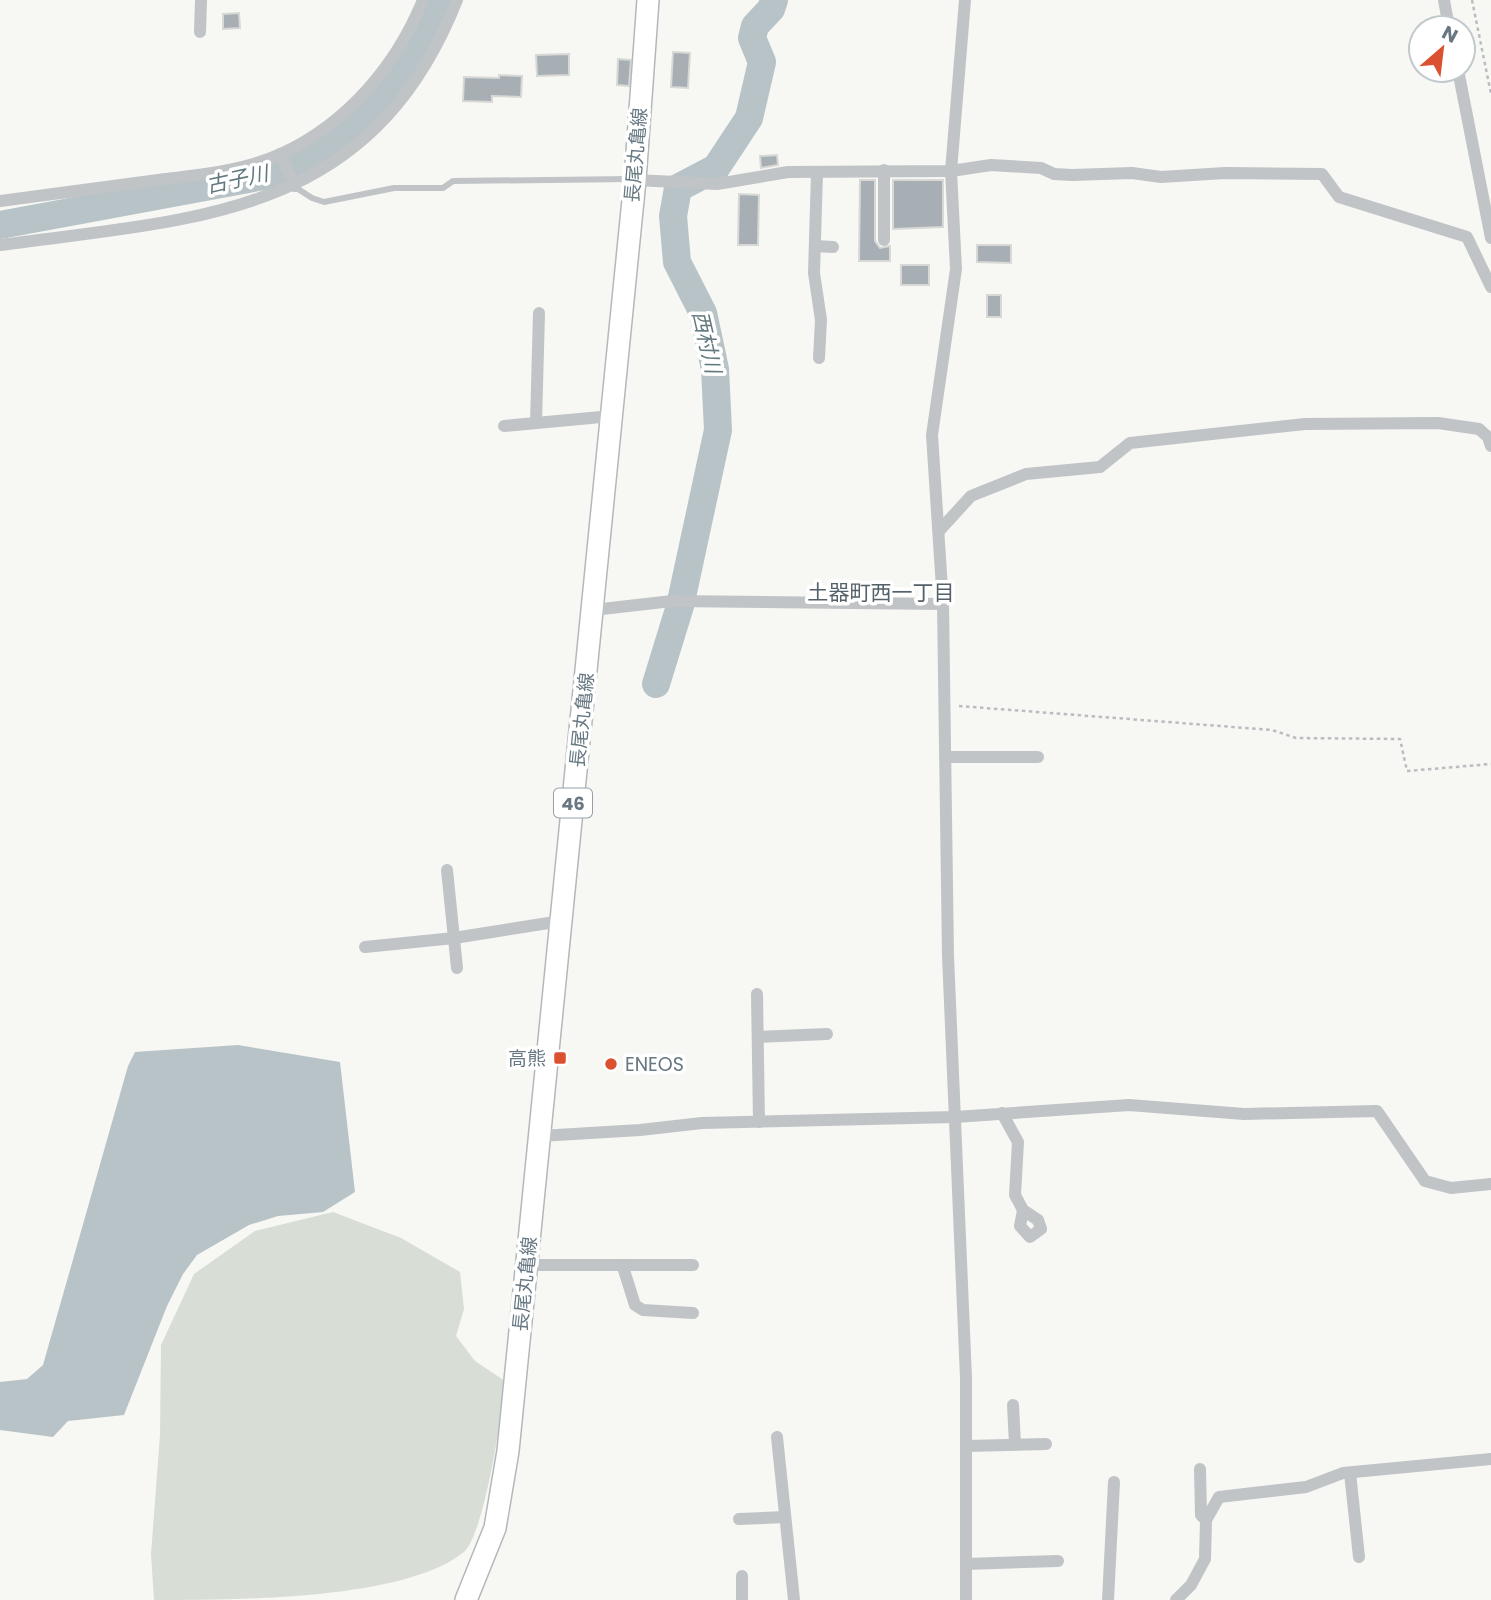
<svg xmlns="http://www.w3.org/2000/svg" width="1491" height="1600" font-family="Poppins,'Noto Sans JP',sans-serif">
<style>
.green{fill:#d8ddd5}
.water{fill:#b7c3c7}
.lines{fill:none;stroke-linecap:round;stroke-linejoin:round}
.river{stroke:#b7c3c7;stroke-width:28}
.building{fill:#a7afb4;stroke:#d8d8d6;stroke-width:2}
.primary-casing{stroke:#b3b8bb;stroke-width:24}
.path{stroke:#babdbf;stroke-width:2.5;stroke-dasharray:3.5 3.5;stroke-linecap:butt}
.service{stroke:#c0c4c7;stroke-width:6}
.minor{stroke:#c0c4c7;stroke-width:12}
.primary{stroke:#fff;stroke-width:21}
.poi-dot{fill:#da5031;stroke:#fff;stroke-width:2.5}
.labels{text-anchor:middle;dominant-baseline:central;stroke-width:7;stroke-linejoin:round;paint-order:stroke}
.shield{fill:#fff;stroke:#95a0a8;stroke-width:2}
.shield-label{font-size:18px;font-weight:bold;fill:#677883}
.street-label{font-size:19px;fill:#677883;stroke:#fff}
.poi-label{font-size:19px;fill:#677883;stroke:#fff;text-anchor:end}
.water-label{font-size:21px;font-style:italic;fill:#63797f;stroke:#fff}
.neighbourhood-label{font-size:21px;fill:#556169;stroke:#fff}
</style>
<rect width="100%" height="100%" fill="#f7f7f4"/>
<path class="green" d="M333,1212L401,1238L460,1272L464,1309L456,1336L475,1361L505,1381C502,1414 485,1529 465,1551C408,1600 236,1600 154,1600L151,1554L160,1435L161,1345L194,1274L255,1231Z"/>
<polygon class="water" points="238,1045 340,1062 355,1192 323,1212 278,1216 249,1225 197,1255 183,1274 167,1306 124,1415 68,1421 53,1437 0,1430 0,1382 27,1379 43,1365 128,1066 135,1052"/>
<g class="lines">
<g class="river">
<polyline points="0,225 269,175 331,144 378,99 413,52 438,0"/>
<polyline points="656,684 680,606 718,430 715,369 703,313 677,262 673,216 678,188 716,168 749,118 762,62 752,38 755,26 771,9 774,0"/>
</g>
</g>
<g class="building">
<polygon points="239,13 240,28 223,29 223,14"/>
<polygon points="673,52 690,53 688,88 671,87"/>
<polygon points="569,54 569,75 537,76 536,55"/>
<polygon points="618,59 631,60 629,86 617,85"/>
<polygon points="499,75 522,76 521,97 492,96 492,102 463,101 464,77 499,78"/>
<polygon points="777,155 778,165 761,168 760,156"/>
<polygon points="860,180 875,180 875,241 880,248 890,246 890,261 859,261"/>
<polygon points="893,180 943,180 943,227 893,229"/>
<polygon points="739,194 759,195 758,245 738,245"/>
<polygon points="977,245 1011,245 1011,263 977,262"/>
<rect x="901" y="265" width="28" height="20"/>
<rect x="987" y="295" width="14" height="22"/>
</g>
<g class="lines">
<g class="primary-casing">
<polyline id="primary" points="466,1600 495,1528 508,1451 635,180 648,0"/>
</g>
<g class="path">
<polyline points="1472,0 1491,94"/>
<polyline points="959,706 1272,730 1296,738 1400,739 1407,771 1491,764"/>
</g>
<polyline class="service" points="295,187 312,198 324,202 394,188 443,188 453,181 630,179"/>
<g class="minor">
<polyline points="965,0 951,171 956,269 932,435 943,604 948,956 966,1378 966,1600"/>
<polyline points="1444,0 1449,28"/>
<polyline points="200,32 201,0"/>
<polyline points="1458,70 1491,238"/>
<polyline points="280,154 295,186"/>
<polyline points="817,173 814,273 821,320 819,358"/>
<polyline points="635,180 717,184 788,172 951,171 991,165 1041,168 1054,174 1072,175 1132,173 1161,177 1225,173 1322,174 1339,197 1467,237 1491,287"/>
<path d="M0,201C53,194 106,187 158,180C199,175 245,171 283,153C347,123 396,66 423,0"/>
<polyline points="884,240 884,170"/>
<path d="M0,245C200,218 371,217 457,0"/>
<polyline points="815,246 833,247"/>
<polyline points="536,423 539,313"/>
<polyline points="504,426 612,416"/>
<polyline points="939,531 971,496 1026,474 1100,467 1130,443 1305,424 1438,423 1479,429 1488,437 1491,446"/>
<polyline points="593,610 672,601 943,604"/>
<polyline points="946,757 1038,757"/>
<polyline points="447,870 457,968"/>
<polyline points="365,947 454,938 561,921"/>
<polyline points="757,994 759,1122"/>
<polyline points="758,1037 827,1034"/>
<polyline points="1002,1113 1018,1142 1015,1195 1023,1210 1038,1220 1041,1229 1030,1237 1020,1226 1023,1210"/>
<polyline points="540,1136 640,1130 702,1123 955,1117 1129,1105 1244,1114 1377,1111 1425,1181 1451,1188 1491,1184"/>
<polyline points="527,1265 693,1265"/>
<polyline points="623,1267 635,1305 643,1310 693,1313"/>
<polyline points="1013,1405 1015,1444"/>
<polyline points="777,1437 794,1600"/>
<polyline points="966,1446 1046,1444"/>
<polyline points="1200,1469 1201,1515 1206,1520"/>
<polyline points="1350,1473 1359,1557"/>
<polyline points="739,1519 785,1517"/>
<polyline points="966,1564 1058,1561"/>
<polyline points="742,1576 742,1600"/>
<polyline points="1108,1600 1114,1482"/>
<polyline points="1176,1600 1191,1585 1205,1559 1206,1520 1219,1497 1306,1487 1343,1473 1491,1459"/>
</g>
<use href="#primary" class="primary"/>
</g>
<g class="poi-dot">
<rect x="553" y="1051" width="14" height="14" rx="3.5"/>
<circle cx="611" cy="1064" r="7"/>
</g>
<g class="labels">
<rect class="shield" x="554" y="788.5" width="38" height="29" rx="5"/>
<g class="shield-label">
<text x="573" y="803">46</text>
</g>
<g class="street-label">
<text transform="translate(636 155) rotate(-85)">長尾丸亀線</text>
<text transform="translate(582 720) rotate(-84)">長尾丸亀線</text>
<text transform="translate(525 1284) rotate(-84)">長尾丸亀線</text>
</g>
<g class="poi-label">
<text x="546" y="1058">高熊</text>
<text x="625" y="1064" text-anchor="start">ENEOS</text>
</g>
<g class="water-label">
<text transform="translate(237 179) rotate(-12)">古子川</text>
<text transform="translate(707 342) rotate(77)">西村川</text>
</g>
<g class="neighbourhood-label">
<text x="881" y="592">土器町西一丁目</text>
</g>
</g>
<g transform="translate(1442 49) rotate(28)"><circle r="33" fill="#ffffff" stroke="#c2c9cd" stroke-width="2"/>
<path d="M0-5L12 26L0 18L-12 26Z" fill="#da5031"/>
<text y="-10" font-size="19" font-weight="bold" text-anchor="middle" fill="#677883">N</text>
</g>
</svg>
